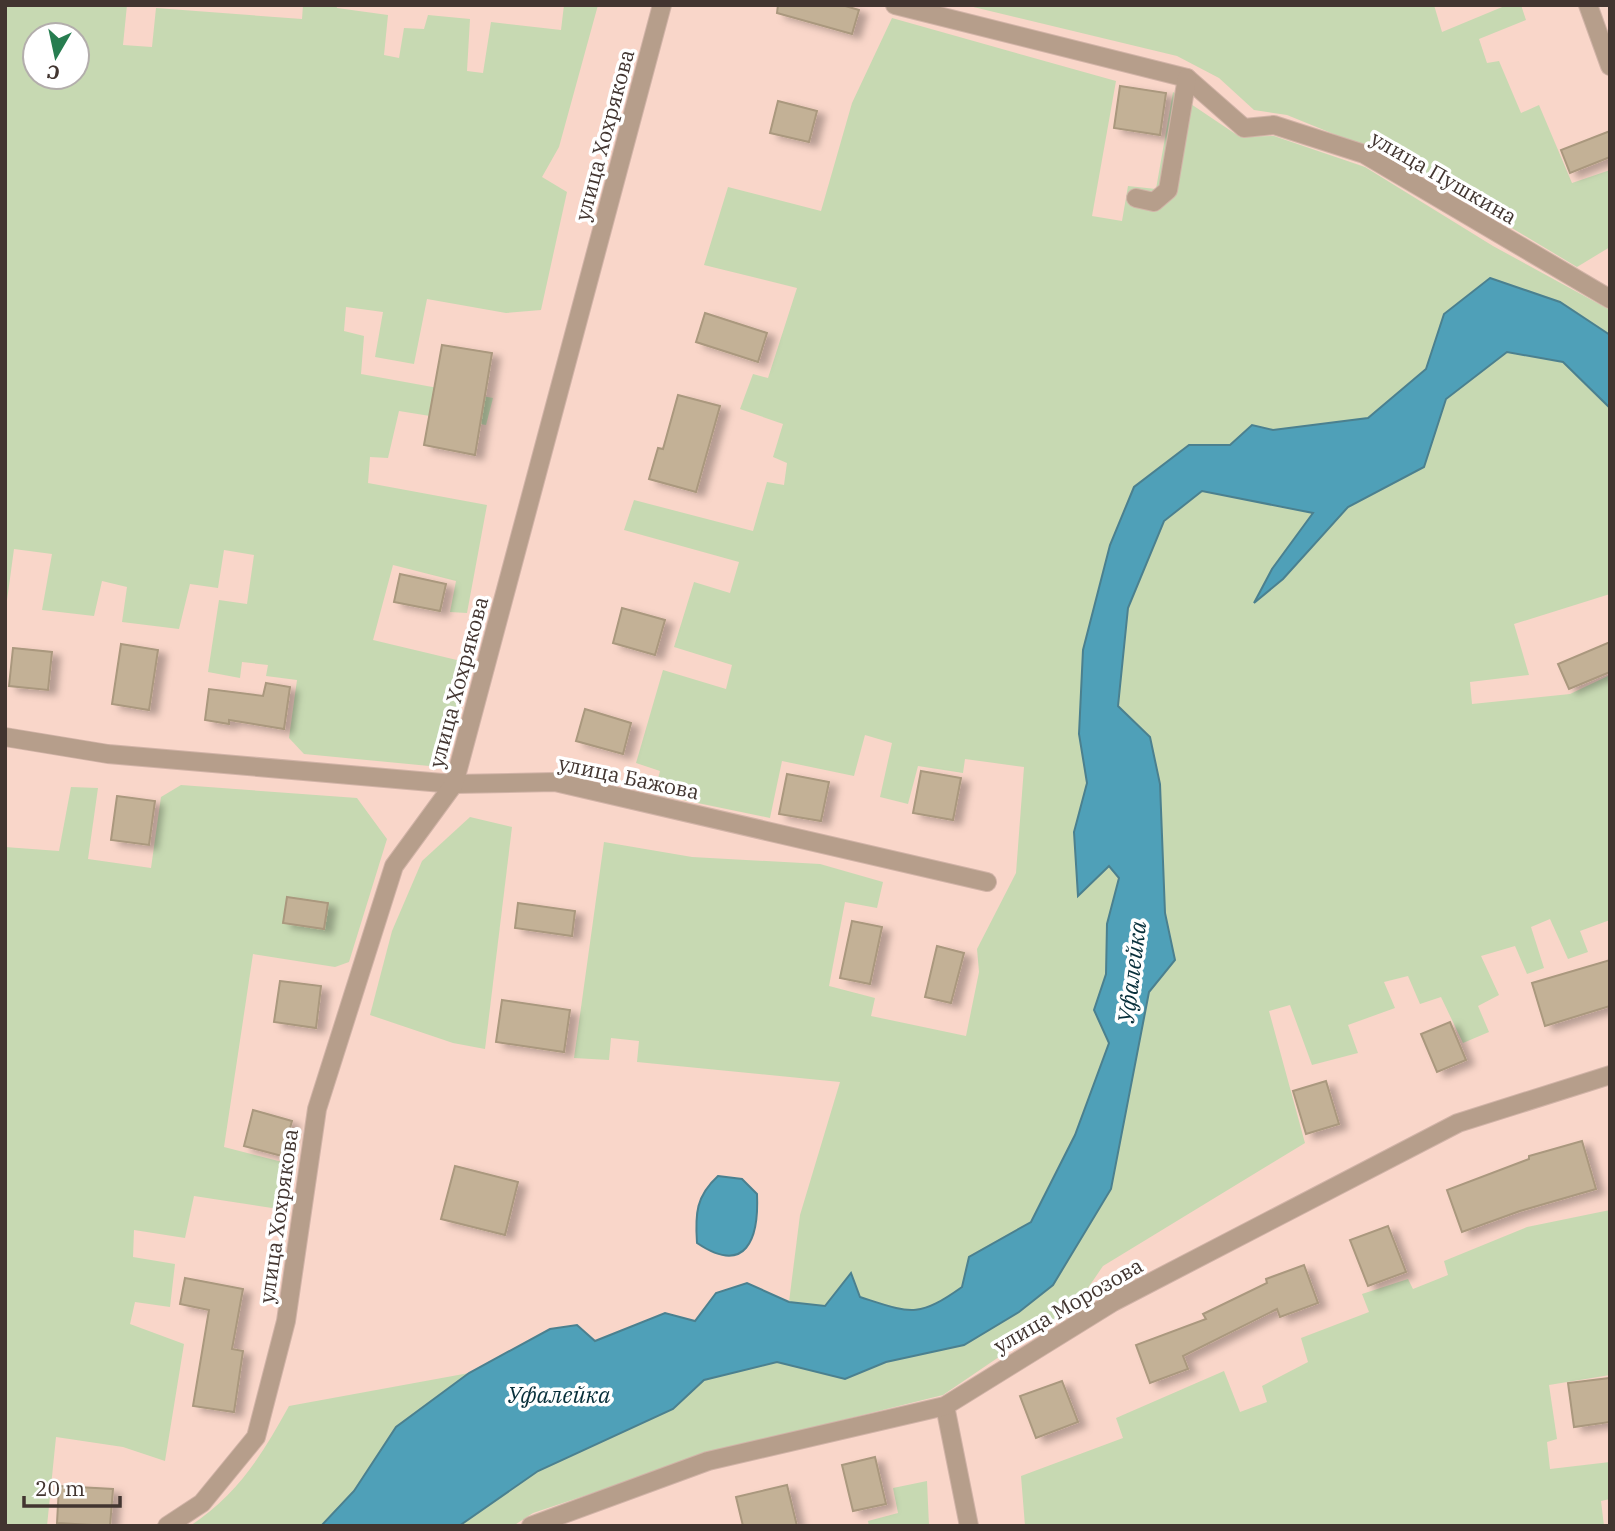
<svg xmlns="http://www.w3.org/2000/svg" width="1615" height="1531" font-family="'IBM Plex Serif',serif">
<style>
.green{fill:#c7d9b2;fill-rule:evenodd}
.water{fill:#4fa0b8;stroke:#4b808f;stroke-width:2}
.building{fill:#c3b196;stroke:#aa987e;stroke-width:2;filter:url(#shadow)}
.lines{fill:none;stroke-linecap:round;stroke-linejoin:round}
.street-casing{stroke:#d1b3a7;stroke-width:20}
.street{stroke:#b69e8b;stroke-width:18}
.labels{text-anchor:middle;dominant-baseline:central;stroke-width:7;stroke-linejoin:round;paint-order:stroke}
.street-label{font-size:21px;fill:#423530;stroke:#fff}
.water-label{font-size:23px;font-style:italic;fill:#072f3a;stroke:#fff}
</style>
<defs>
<filter id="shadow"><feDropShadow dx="8" dy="4.5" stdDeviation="3.5" flood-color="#0004"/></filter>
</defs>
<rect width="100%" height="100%" fill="#f9d6c9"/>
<g class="green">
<path d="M5,5H127L123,45L152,47L156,8L302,19L303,5H336L337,8L388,15L384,55L399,58L404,28L424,29L428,15L470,19L467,71L483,73L491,22L561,30L564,5H598L559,147L542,177L567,192L541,310L506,313L427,299L414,364L375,357L383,312L346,307L344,331L364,336L361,374L493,398L486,425L399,411L388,458L370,457L368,483L487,505L467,613L450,612L456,581L393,565L373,640L461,661L458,716L440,767L304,754L289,738L297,680L266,676L268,665L242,662L240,678L208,672L219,600L247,604L254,555L224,550L218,588L190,584L179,629L122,622L127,587L102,581L94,616L42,610L52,554L14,549L5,615ZM35,35H77V77H35Z"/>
<polygon points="965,5 1434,5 1442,32 1507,5 1521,5 1526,20 1479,39 1487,63 1499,61 1521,113 1539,105 1572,183 1610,170 1610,247 1577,267 1400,161 1287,115 1254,110 1219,78 1177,56"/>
<path d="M892,18L1116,81L1092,216L1122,221L1128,186L1156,189L1173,92L1240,137L1274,136L1365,167L1493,246L1610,310V335L1560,302L1444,314L1426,369L1368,418L1273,430L1252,425L1230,445H1189L1079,734L1087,783L1074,832L1078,895L1110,865L1119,878L1107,924L1106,974L1094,1010L1109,1043L1075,1135L1031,1222L970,1257L962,1287C917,1319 910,1313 859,1297L851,1274L825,1306L789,1302L800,1215L840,1082L637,1062L639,1041L611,1038L609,1060L574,1058L604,842L692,857L820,864L883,882L877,908L845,902L829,986L875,998L871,1016L966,1036L979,972L977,949L1016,873L1024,767L965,759L963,773L918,766L908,804L880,797L892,743L865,735L854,776L782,761L770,818L654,794L660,771L636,763L663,670L726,689L732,665L674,647L694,582L730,593L739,562L624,530L634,500L753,531L767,482L784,485L787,463L773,457L783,424L740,409L753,374L768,378L797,288L704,265L728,187L821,211L852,103Z"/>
<polygon points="1507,352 1563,362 1610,408 1610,594 1514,624 1529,675 1470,682 1472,704 1570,694 1610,675 1610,920 1580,931 1588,952 1568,959 1550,919 1531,927 1544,968 1527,974 1515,946 1481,956 1499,995 1478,1006 1489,1032 1463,1043 1441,997 1420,1004 1408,976 1384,982 1395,1008 1348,1025 1358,1053 1312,1065 1290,1005 1269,1011 1305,1143 1103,1266 1077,1304 943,1395 718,1451 533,1513 513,1526 459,1526 538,1471 673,1409 704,1380 777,1362 845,1379 886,1362 964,1345 1111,1189 1149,992 1175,960 1165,913 1160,784 1150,737 1118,706 1128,608 1164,521 1202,491 1314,513 1272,569 1255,602 1283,579 1348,507 1423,467 1446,399"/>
<polygon points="181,785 357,798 387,839 349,962 335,967 253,954 224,1147 290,1164 285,1210 194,1196 185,1238 134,1230 133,1257 175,1264 170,1307 135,1302 130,1324 184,1344 165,1461 123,1447 56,1437 47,1526 5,1526 5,847 59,851 71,787 98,788 88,859 151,868 161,797"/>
<polygon points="470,817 512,827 485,1049 453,1043 370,1015 392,931 422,861"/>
<polygon points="1610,1210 1610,1375 1549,1385 1557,1439 1547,1442 1550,1469 1610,1462 1610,1499 1601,1501 1604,1526 1025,1526 1021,1476 1123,1438 1116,1418 1224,1371 1240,1412 1267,1402 1262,1386 1308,1362 1301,1338 1369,1312 1362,1294 1408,1279 1413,1289 1448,1275 1444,1261 1527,1227"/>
<path d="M469,1373L396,1427L354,1491L321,1526H190C238,1494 262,1455 289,1406Z"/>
<polygon points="927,1481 929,1526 869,1526 868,1521 898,1513 893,1488"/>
</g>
<g class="water">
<path d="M1490,278L1560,302L1610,335V408L1563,362L1507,352L1446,399L1424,467L1348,507L1283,579L1254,603L1272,569L1313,513L1202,491L1164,521L1128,608L1118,706L1150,737L1160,784L1165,913L1175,960L1149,992L1111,1189L1053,1285L1019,1312L964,1345L886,1362L845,1379L777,1362L704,1380L673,1409L538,1471L459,1526H321L354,1491L396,1427L469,1373L550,1329L577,1325L595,1341L665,1313L695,1321L716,1293L747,1283L789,1302L825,1306L851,1273L860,1297C910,1313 917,1319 962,1287L969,1257L1031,1222L1075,1135L1109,1043L1094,1010L1106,974L1107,924L1119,878L1109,866L1078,896L1074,832L1087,783L1079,734L1083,650L1110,545L1134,487L1189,445H1230L1252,425L1273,430L1368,418L1426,369L1444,314Z"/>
<path d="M718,1176L742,1179L757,1194C759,1239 746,1276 697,1243C695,1214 696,1196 718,1176Z"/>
</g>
<g class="building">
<polygon points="778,5 842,5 859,10 852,34 777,13"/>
<polygon points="1120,86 1166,93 1160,135 1114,128"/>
<polygon points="778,101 817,111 809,142 770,133"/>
<polygon points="1610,131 1610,157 1570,173 1561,150"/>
<polygon points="705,313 767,333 758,362 696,342"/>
<polygon points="442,345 492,353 475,455 424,445"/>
<polygon points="678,395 720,406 696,492 649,479 658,448 663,449"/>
<polygon points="400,574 446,584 440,611 394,602"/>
<polygon points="622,608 665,620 655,655 613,643"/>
<polygon points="1610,642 1610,672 1569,689 1558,664"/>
<polygon points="121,644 158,650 149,710 112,704"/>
<polygon points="13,648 52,652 48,690 9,686"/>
<polygon points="266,683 290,687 284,729 229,720 229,724 205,720 209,689 263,696"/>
<polygon points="585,709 631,723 623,754 576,741"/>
<polygon points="921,771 961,778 953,820 913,813"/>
<polygon points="787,774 829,782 821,821 779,814"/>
<polygon points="117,796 155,801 149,845 111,840"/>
<polygon points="287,897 328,903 324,929 283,923"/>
<polygon points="518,903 575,911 572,936 515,928"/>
<polygon points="852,921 882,927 870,984 840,978"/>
<polygon points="937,946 964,953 951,1003 925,997"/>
<polygon points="1610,960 1610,1006 1545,1026 1532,983"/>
<polygon points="280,981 321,986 316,1028 274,1022"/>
<polygon points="502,1000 570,1010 564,1052 496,1042"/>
<polygon points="1450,1022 1466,1060 1437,1072 1421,1034"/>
<polygon points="1326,1081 1339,1124 1306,1134 1293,1091"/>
<polygon points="253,1110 292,1121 282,1156 244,1146"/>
<polygon points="1582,1141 1596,1189 1520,1211 1462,1232 1447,1190 1529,1159 1529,1156"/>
<polygon points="455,1166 518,1182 505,1235 441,1219"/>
<polygon points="1388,1226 1406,1272 1368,1286 1350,1240"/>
<polygon points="1304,1265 1318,1303 1280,1317 1277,1309 1183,1356 1188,1369 1150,1383 1136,1345 1206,1319 1203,1314 1267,1283 1266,1279"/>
<polygon points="185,1278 243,1289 232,1349 243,1351 234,1412 193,1406 209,1310 180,1304"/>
<polygon points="1610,1378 1610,1422 1574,1427 1568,1383"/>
<polygon points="1062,1381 1078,1422 1036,1438 1020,1396"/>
<polygon points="875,1457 886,1504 853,1511 842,1465"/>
<polygon points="787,1485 797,1526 743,1526 736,1497"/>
<polygon points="59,1486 113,1489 110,1526 57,1523"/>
</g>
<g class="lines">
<g class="street-casing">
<g id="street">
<polyline points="895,5 1187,78 1244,128 1274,125 1364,154 1610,299"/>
<polyline points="1588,5 1610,66"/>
<polyline points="1136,198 1154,202 1168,190 1187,78"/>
<polyline points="5,737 108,754 454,784 555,782 987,882"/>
<polyline points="945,1406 969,1526"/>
<polyline points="167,1526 202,1503 256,1437 286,1321 317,1109 394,866 454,784 662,5"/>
<polyline points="531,1526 708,1461 945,1406 1113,1302 1458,1123 1610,1075"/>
</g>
</g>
<use href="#street" class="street"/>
</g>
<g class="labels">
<g class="street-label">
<text transform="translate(604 135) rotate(-75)">улица Хохрякова</text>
<text transform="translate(1444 177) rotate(30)">улица Пушкина</text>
<text transform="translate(458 682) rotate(-75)">улица Хохрякова</text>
<text transform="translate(629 777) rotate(12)">улица Бажова</text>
<text transform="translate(278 1216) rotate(-82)">улица Хохрякова</text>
<text transform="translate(1068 1305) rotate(-30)">улица Морозова</text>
</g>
<g class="water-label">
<text transform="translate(1131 972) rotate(-83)">Уфалейка</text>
<text x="559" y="1394">Уфалейка</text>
</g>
</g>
<rect width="1615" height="1531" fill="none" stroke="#423530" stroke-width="14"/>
<g transform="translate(56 56) rotate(189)"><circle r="33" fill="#ffffff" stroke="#b3aeac" stroke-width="2"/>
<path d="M0-5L12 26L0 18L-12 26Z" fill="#277d50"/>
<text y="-10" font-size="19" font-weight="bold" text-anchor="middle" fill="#423530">С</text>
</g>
<path d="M24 1496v10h96v-10" fill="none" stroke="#423530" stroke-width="3.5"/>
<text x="35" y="1496" font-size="21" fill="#423530" stroke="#ffffff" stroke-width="5" paint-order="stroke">20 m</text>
</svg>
